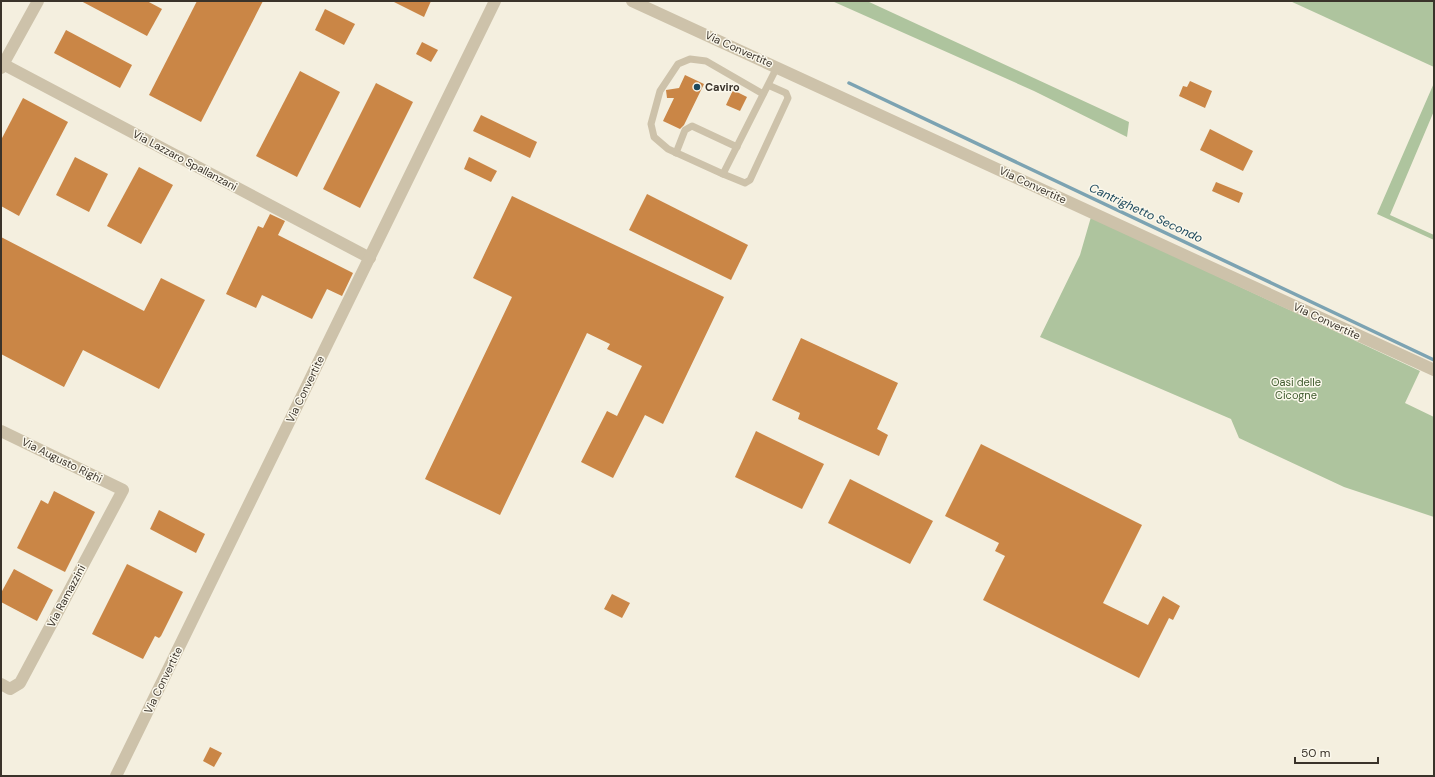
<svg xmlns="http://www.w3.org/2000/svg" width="1435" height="777" font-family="'DM Sans',sans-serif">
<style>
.green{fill:#aec49e}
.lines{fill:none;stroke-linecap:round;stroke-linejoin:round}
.stream{stroke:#7ca3b2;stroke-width:3.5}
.building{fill:#ca8646}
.lane{stroke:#cdc2aa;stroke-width:7}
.street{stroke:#cdc2aa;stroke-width:12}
.poi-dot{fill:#1d495d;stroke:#fbf8ec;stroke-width:1.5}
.labels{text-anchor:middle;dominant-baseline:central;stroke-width:3;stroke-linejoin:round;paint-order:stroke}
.street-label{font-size:11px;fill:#3a332a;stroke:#fbf8ec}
.poi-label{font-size:11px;font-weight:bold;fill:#3a332a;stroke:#fbf8ec;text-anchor:start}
.park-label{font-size:11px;fill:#3e592c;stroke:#fbf8ec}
.water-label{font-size:12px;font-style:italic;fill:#1d495d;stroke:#fbf8ec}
</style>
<rect width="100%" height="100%" fill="#f4efdf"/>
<g class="green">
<polygon points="832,1 867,1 1129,122 1127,137 1034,91"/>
<polygon points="1290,1 1434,1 1434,67"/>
<polygon points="1434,83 1434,111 1390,215 1434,235 1434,240 1377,214"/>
<polygon points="1091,217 1420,371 1405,403 1434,417 1434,517 1344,487 1239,438 1231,419 1040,337 1080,255"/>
</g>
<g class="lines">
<polyline class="stream" points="849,83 1434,360"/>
</g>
<g class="building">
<polygon points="81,1 147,1 162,9 147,36"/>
<polygon points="197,1 263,1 201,122 149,95"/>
<polygon points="392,1 431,1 424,17"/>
<polygon points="325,9 355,24 344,45 315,30"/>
<polygon points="66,30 132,65 120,88 54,53"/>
<polygon points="422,42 438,50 431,62 416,54"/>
<polygon points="300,71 340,92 297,177 256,156"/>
<polygon points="685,75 704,84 684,125 680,129 663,121 674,98 667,98 666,90 679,88"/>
<polygon points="1190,81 1212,91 1205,108 1179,96 1183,86 1187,87"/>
<polygon points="376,83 413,102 360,208 323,189"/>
<polygon points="733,90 747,97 740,111 726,105"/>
<polygon points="23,98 68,122 19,216 1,206 1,140"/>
<polygon points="481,115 537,142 530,158 473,131"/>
<polygon points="1210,129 1253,151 1243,171 1200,150"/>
<polygon points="75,157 108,174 89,212 56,195"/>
<polygon points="469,157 497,171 491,182 464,169"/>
<polygon points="139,167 173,185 141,244 107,226"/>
<polygon points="1216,182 1243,193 1239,203 1212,191"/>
<polygon points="647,194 748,245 731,280 629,230"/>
<polygon points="512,196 724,297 663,424 645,415 613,478 581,462 607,411 617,416 642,366 607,349 610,344 587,333 500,515 425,479 512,297 473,278"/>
<polygon points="270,214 285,221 278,235 353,273 342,296 327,289 312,319 262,295 256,308 226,294 258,226 263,228"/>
<polygon points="1,237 144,311 161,278 205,300 159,389 83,350 64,387 1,354"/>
<polygon points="801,338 898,383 877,429 888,435 879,456 798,419 800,413 772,400"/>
<polygon points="756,431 824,464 802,509 735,477"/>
<polygon points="981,444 1142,525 1103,603 1148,625 1163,596 1180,606 1173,620 1169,618 1139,678 983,600 1005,556 995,551 999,543 945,516"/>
<polygon points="850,479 933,521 910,564 828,523"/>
<polygon points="54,491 95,512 65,572 17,548 41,500 48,504"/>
<polygon points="159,510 205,534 196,553 150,529"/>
<polygon points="127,564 183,592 161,636 159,638 155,636 143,659 92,634"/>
<polygon points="14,569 53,590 37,621 1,602 1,593"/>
<polygon points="612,594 630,603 622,618 604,609"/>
<polygon points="210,747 222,753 214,767 203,761"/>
</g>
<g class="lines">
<g class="lane">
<polyline points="768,85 786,93 788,98 750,180 745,183 723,174 777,67"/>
<polyline points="676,153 685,130 692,126 737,147"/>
<polyline points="723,174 668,149 654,137 651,124 660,91 678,64 690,59 706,61 763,94"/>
</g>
<g class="street">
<polyline points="632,1 1434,370"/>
<polyline points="1,63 370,258"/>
<polyline points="1,68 38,1"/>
<polyline points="1,431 123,490 20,683 10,689 1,684"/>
<polyline points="116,776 495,1"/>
</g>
</g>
<circle class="poi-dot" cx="697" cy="87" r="4"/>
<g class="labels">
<g class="street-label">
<text transform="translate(739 49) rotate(24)">Via Convertite</text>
<text transform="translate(185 160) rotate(28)">Via Lazzaro Spallanzani</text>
<text transform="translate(1033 185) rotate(25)">Via Convertite</text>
<text transform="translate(1327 321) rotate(25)">Via Convertite</text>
<text transform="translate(305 389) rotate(-64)">Via Convertite</text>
<text transform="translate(62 460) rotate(26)">Via Augusto Righi</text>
<text transform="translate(66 596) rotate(-62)">Via Ramazzini</text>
<text transform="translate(163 680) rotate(-64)">Via Convertite</text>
</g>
<g class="poi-label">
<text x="705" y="87">Caviro</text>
</g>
<g class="park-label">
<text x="1296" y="382">Oasi delle<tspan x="1296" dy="13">Cicogne</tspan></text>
</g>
<g class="water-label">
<text transform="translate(1146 213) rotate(25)">Cantrighetto Secondo</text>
</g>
</g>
<rect width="1435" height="777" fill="none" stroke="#3a332a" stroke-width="4"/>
<path d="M1295 757v6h83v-6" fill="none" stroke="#3a332a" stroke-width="2"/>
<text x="1301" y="757" font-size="12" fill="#3a332a" stroke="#fbf8ec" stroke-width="3" paint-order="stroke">50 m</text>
</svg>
